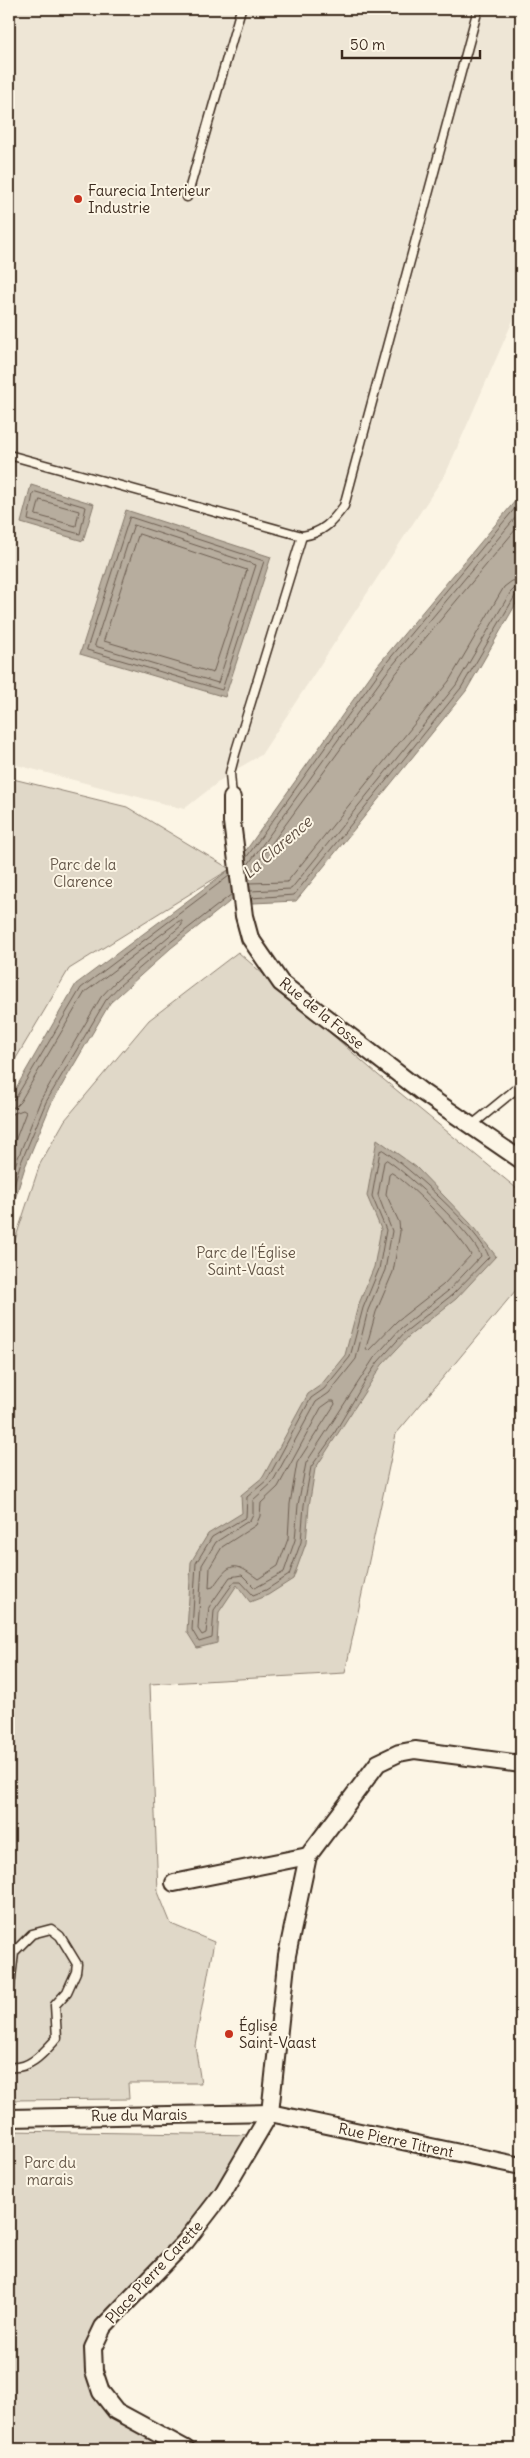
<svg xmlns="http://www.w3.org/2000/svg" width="530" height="2458" font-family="Delius,sans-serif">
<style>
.built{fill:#eee6d6}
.green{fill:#e0d8c8;stroke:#8e8173}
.water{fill:#b7ad9e;stroke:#85796b}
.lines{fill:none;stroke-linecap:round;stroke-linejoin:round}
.shore{stroke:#6d5e51;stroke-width:1}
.service-casing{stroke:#3b2a1e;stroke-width:11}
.minor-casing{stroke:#3b2a1e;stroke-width:20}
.service{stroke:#fcf5e5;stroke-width:8}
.minor{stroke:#fcf5e5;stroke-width:16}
.poi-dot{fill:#c8321e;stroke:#fcf5e5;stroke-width:2}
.labels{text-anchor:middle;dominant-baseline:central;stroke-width:4;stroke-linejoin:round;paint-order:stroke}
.poi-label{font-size:15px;fill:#3b2a1e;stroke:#fcf5e5;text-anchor:start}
.park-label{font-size:15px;fill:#645648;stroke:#fcf5e5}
.street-label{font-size:15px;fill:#3b2a1e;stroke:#fcf5e5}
.water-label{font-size:16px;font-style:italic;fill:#605144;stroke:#fcf5e5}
</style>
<rect width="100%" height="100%" fill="#fcf5e5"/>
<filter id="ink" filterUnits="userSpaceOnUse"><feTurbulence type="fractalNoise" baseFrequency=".02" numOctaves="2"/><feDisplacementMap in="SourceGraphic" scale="10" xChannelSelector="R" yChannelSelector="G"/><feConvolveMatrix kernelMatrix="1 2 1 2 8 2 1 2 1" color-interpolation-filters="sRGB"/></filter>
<g filter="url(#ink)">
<polygon class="built" points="9,9 521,9 521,302 446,473 261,755 230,773 184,809 9,763"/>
<g class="green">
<polygon points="9,778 127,807 230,869 69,969 9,1070"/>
<polygon points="238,952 378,1075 521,1192 521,1284 396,1434 345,1673 150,1684 158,1892 171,1924 214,1942 195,2045 201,2083 128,2083 129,2099 9,2100 9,1258 40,1164 65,1120 149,1020"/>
<polygon points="9,2131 257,2135 223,2193 93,2348 101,2391 186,2449 9,2449"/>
</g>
<g class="water">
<polygon points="31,485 94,504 83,541 21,523"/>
<polygon points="521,494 521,595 466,691 296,901 253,903 233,899 171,948 110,1003 51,1104 25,1167 9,1218 9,1100 76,984 230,869 247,849 378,665"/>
<polygon points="126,510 271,557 225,697 80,654"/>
<polygon points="377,1139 416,1167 470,1223 496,1256 456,1299 409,1336 382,1365 315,1469 309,1506 306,1543 293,1579 268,1595 250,1602 237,1585 219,1612 217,1643 197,1648 187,1632 191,1562 208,1534 242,1513 241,1495 263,1477 308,1394 321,1385 345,1355 358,1306 374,1267 381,1229 367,1196"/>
</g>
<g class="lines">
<g class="shore">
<polygon points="36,492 86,507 80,534 28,520 33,494"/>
<polygon points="40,500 79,511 76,526 36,515"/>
<polygon points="130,517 264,561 222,690 87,650"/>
<polygon points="134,525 256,565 218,683 95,646"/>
<polygon points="139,534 247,570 213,673 104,641"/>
<polyline points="246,858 382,668 521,501"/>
<polyline points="247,866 387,672 521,511"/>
<polyline points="248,876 393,677 521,523"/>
<polyline points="249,883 287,882 449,681 504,587 512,581 521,580"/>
<polyline points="250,891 291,889 456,685 510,593 515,588 521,587"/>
<polyline points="251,898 294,895 461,688 515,596 521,593"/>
<polyline points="9,1101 15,1099 81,988 229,876"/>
<polyline points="9,1108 15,1107 20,1102 85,992 179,921 182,921 182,925 116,981 101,997 41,1099 9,1181"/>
<polyline points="9,1115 23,1110 26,1112 9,1157"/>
<path d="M383,1150C408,1167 480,1230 489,1257L452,1295L405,1332L378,1362L365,1381L331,1439L311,1467L304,1505L301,1542L289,1575L266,1590L253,1595L241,1582H234L214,1610L212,1638L199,1642L192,1630L196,1563L212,1537L246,1517L247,1497L267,1480L311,1398L324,1389L350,1357L363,1308L379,1269L386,1230L372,1196L380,1151Z"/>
<path d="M387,1160C408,1174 473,1234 481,1256L448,1291L401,1328L374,1358L306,1463L298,1505L295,1540L284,1572L255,1588L242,1575L230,1577L209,1607L206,1633L202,1635L198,1629L202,1565L216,1542L250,1520L253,1514V1500L272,1483L316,1402L329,1393L356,1359L368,1310L385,1270L392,1231L378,1195L384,1162Z"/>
<path d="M392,1173C412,1185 460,1235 471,1255L443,1285L397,1321L368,1351L366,1348L376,1312L393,1272L400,1232L399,1222L386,1194L389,1175Z"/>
<polyline points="9,1201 20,1165 46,1102 106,1000 120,985 168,944 232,894"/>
<path d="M331,1401H334L335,1404L297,1463L290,1504L288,1539L278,1566L258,1579C234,1561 230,1562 213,1587L209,1588L210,1567L222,1547L256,1525L260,1516L261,1503L278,1487L321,1408Z"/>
</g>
<g class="service-casing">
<g id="service">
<polyline points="187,197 241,9"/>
<polyline points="9,455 302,536 235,754 230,773 232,798"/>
<path d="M302,536C323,533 332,522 344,506L478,9"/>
<polyline points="472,1125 521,1085"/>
<path d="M9,1995L14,1952L32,1934L51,1929L60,1936L77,1964L76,1972L67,1992L55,2005L57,2038C44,2052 30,2070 9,2067"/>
</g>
</g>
<g class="minor-casing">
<g id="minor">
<polyline points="232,798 232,822 244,916 250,938 281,983 422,1092 521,1160"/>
<polyline points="174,1883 308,1856"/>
<polyline points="9,2118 270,2113 521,2166"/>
<polyline points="186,2449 116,2411 101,2392 94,2371 93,2348 103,2327 186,2241 223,2193 270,2113 287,1955 308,1856 378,1763 399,1753 415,1750 521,1764"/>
</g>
</g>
<use href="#service" class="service"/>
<use href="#minor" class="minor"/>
</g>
</g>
<g class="poi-dot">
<circle cx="78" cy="199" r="5"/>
<circle cx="229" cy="2034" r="5"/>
</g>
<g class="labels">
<g class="poi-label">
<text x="88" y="190">Faurecia Interieur<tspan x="88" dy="17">Industrie</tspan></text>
<text x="239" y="2025">Église<tspan x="239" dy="17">Saint-Vaast</tspan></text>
</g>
<g class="park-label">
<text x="83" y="864">Parc de la<tspan x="83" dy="17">Clarence</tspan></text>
<text x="246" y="1252">Parc de l'Église<tspan x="246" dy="17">Saint-Vaast</tspan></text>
<text x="50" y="2162">Parc du<tspan x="50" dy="17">marais</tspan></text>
</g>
<g class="street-label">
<text transform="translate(322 1013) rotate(39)">Rue de la Fosse</text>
<text transform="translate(139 2115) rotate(-1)">Rue du Marais</text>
<text transform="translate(396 2140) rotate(12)">Rue Pierre Titrent</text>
<text transform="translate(154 2272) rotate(-47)">Place Pierre Carette</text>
</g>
<g class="water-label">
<text transform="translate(277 847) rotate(-41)">La Clarence</text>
</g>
</g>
<rect width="530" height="2458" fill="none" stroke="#fcf5e5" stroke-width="30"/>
<rect x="15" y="15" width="500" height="2428" fill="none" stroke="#3b2a1e" stroke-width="2" filter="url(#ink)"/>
<path d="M342 50v8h138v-8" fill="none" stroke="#3b2a1e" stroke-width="2.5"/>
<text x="350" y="50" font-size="15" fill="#3b2a1e" stroke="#fcf5e5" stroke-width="4" paint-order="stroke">50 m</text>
</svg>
